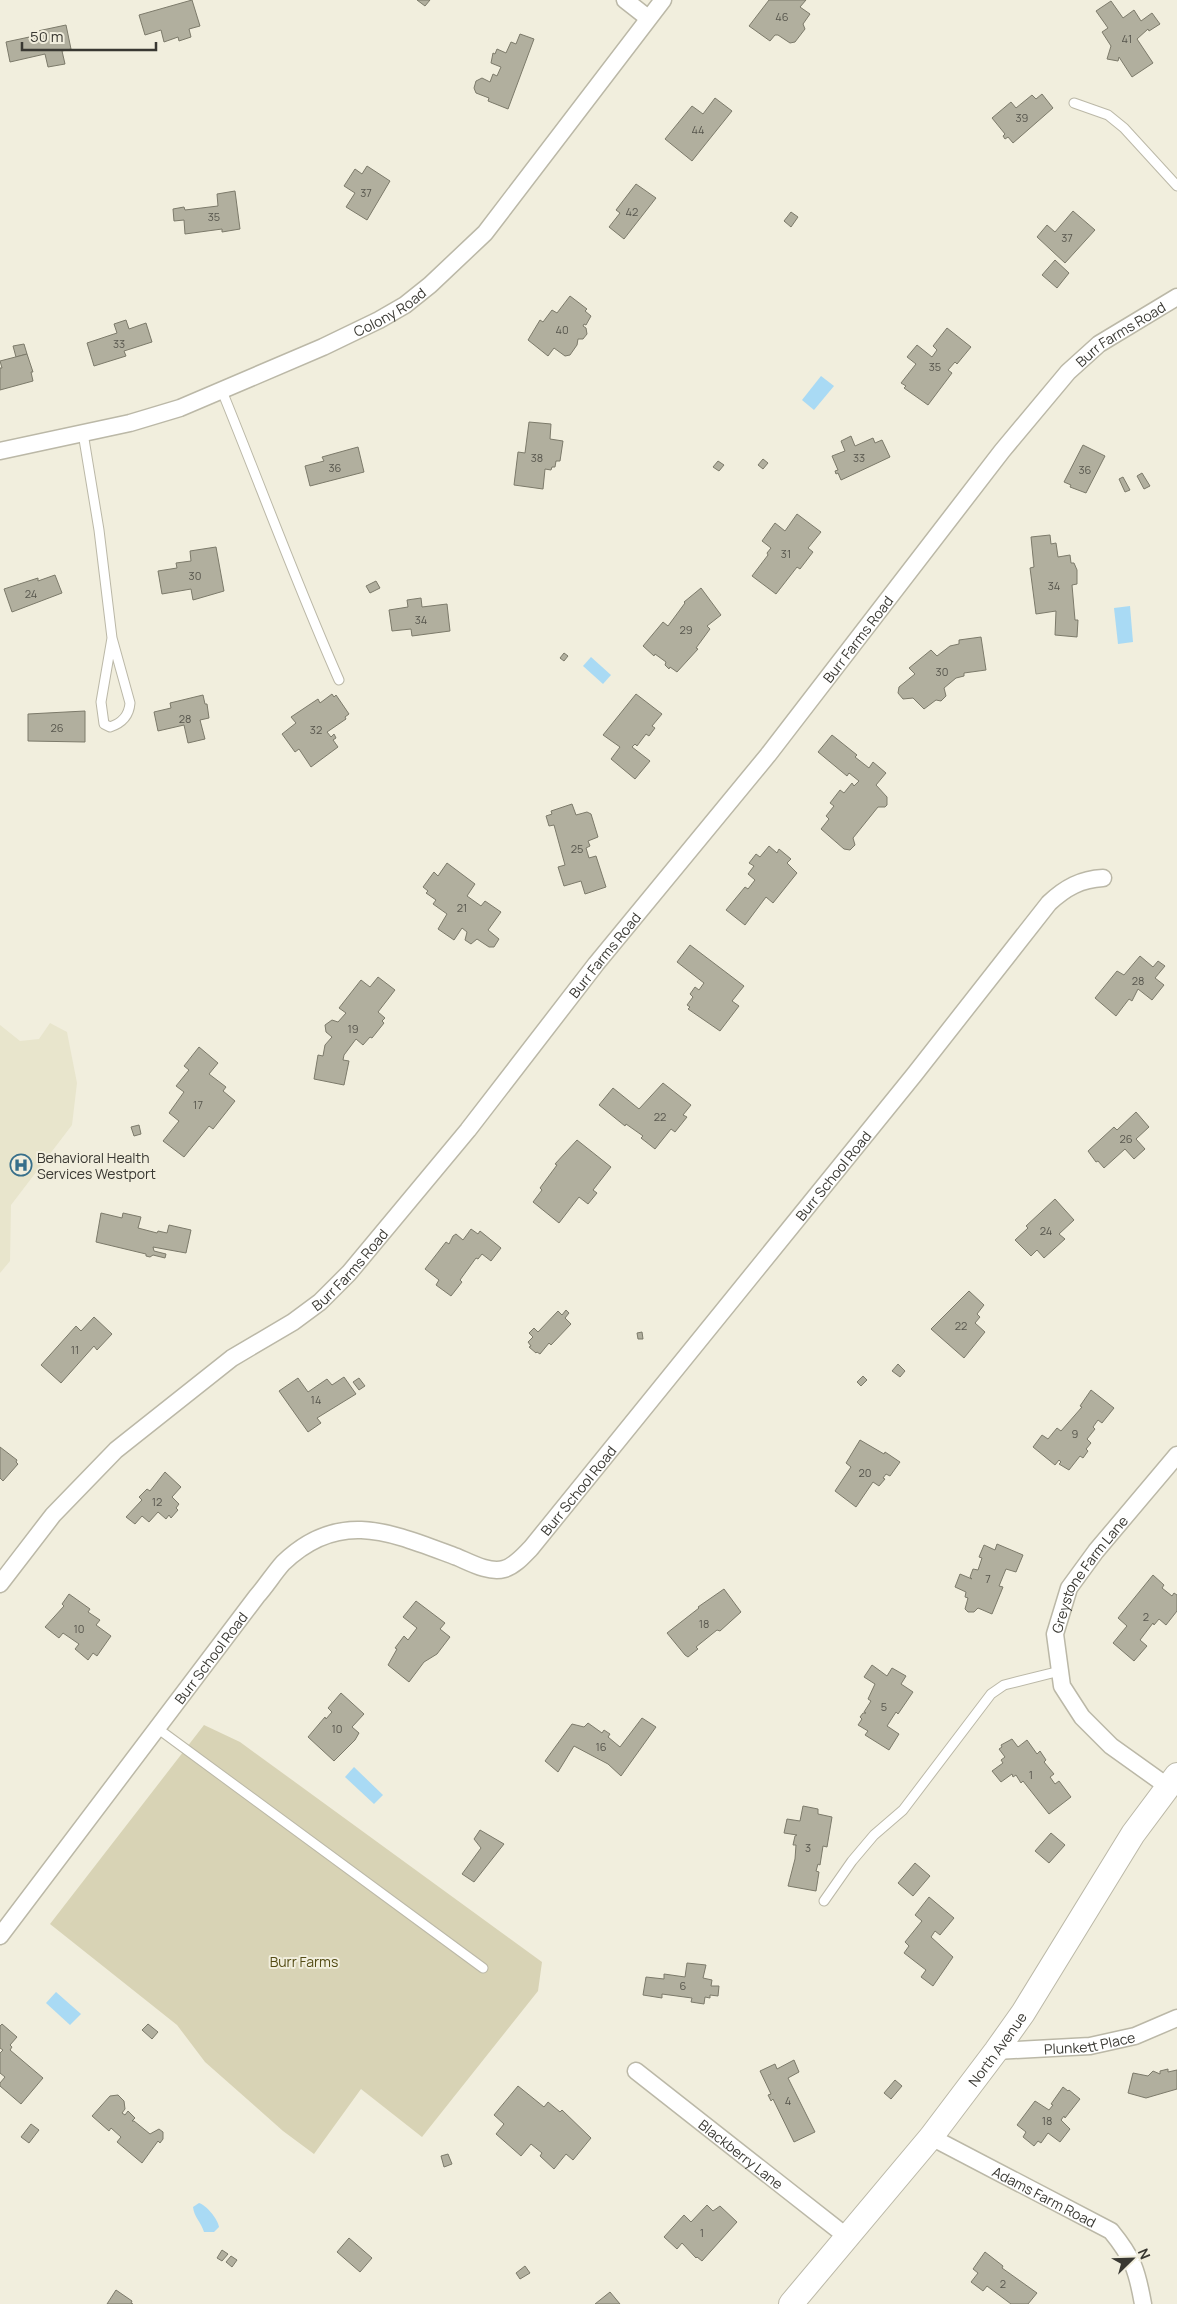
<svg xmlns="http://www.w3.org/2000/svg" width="1177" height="2304" font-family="Manrope,sans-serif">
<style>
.built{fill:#e8e5cc}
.green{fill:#d8d3b5}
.water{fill:#a9daf4}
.building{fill:#b1af9e;stroke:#7c7a6a}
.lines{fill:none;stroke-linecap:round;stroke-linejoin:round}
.lane-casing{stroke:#bbb8a7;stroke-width:11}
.street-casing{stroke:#bbb8a7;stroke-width:19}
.secondary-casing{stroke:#bbb8a7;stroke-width:26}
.lane{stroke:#fff;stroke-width:9}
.street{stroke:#fff;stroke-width:16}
.secondary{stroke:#fff;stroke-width:24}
.labels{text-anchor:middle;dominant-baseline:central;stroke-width:4;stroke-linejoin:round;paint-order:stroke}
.number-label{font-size:11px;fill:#57564d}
.street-label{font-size:14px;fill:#393832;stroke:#f1eedd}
.poi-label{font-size:14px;fill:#393832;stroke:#f1eedd;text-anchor:start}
.park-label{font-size:14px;fill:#544c15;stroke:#f1eedd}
</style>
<rect width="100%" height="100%" fill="#f1eedd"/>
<polygon class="built" points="50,1023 67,1032 77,1083 72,1125 11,1205 10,1261 0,1273 0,1025 20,1041 39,1039"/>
<polygon class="green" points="204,1725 240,1742 542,1962 538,1991 422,2137 361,2089 314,2154 283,2131 205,2062 177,2025 50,1924"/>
<g class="water">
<polygon points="821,376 834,386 814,410 802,400"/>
<polygon points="1130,606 1133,642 1118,644 1114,608"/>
<polygon points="591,657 611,675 603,684 583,666"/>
<polygon points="354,1767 383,1795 374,1804 345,1777"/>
<polygon points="56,1992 81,2014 70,2025 46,2003"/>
<path d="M199,2203C206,2205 218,2219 219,2227L214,2232H204C201,2222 194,2217 193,2207Z"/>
</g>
<g class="building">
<polygon points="192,0 200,26 189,29 191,37 179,41 178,37 164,42 161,30 145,35 139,15"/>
<polygon points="417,0 430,0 425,6"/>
<polygon points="769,0 806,0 800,7 810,14 803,24 805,29 795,42 790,43 778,35 775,35 770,41 749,26"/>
<polygon points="1111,1 1123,18 1134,10 1141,21 1152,13 1160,24 1149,31 1148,29 1137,39 1153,63 1132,77 1119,57 1118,61 1107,59 1111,46 1102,32 1108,28 1096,11"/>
<polygon points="66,25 71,49 62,51 65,64 48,67 45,54 10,62 6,42 34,36 33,32"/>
<polygon points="520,34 534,39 508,109 488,101 489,98 476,93 474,88 476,81 482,78 490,82 493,74 497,76 501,67 491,63 493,53 495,54 497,49 506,53 511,42 516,44"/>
<polygon points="1042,94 1053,108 1013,143 1008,137 1005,139 1003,136 1005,134 992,118 1011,102 1016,108 1032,95 1036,99"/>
<polygon points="715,98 732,111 692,161 665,139 692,106 703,114"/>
<polygon points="367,166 390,181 367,220 346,207 355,193 344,186 355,169 362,174"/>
<polygon points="636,184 656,198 624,239 609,227 620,213 616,210"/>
<polygon points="235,191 240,229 222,232 222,229 185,234 184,220 174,221 173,209 184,207 185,210 218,206 217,194"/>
<polygon points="1073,211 1095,230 1065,263 1037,237 1047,225 1055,232"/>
<polygon points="791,212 798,217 791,227 784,221"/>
<polygon points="1055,260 1069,273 1057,288 1042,275"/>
<polygon points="570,296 587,309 585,311 591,316 586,325 584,324 583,326 586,328 587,334 583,339 578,339 577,345 570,355 565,356 554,348 548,356 528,340 540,320 543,322 552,310 557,313"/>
<polygon points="126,320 129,329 146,323 152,342 124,351 126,356 94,366 87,343 117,333 114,324"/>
<polygon points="947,328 971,347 957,364 955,362 948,370 952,373 928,405 904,388 906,386 901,383 916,364 907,357 917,345 932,357 937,350 933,346"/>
<polygon points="24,344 27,354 16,357 13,346"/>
<polygon points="27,354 33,372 31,372 33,381 0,390 0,368 2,368 0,361"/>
<polygon points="529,422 551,424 550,439 563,441 560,461 556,461 555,467 552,467 551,470 545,469 543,489 514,485 518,452 525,453"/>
<polygon points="851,436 855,446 873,438 875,443 882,440 890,457 841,480 838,473 836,474 835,471 838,470 832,456 845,451 841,441"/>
<polygon points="1083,445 1105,456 1086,493 1070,487 1071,485 1064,482"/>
<polygon points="358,447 364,472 310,486 305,466 324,461 322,457"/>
<polygon points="763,459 768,463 763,469 758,465"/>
<polygon points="718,461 724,465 719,471 713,467"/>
<polygon points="1142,473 1150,486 1144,489 1137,476"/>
<polygon points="1123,477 1130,490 1125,492 1119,479"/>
<polygon points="797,514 821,532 808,548 813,552 800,569 797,567 776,594 752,576 768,555 767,553 771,548 762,541 775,523 785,531"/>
<polygon points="1050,535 1051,544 1056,543 1058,557 1070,555 1071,563 1074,563 1077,570 1077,584 1072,585 1075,620 1078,620 1077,637 1055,635 1056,611 1036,614 1030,568 1034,567 1031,537"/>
<polygon points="216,547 224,591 193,600 191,589 162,594 158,571 177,568 176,563 191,561 190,551"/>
<polygon points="55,575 62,593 12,612 4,589 38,578 38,581"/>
<polygon points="376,581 380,588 370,593 366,586"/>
<polygon points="701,588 721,615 707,626 710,629 696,648 698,649 677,672 670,667 669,669 665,665 666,662 655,654 654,656 643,646 663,622 668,626 685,603 684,602"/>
<polygon points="421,598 422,607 447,604 450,631 412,636 411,629 392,631 389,610 408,607 407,600"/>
<polygon points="981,637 986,670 964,673 964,676 956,678 944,688 946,696 941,701 936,700 924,709 913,698 903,699 898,693 899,687 915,674 909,668 931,650 937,656 950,646 959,644 959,640"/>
<polygon points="564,653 568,656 564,661 560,658"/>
<polygon points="332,694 334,697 336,695 349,714 345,717 346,719 327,732 331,737 334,734 336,738 333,740 338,747 311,767 299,749 295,752 282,734 296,723 291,717 318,699 320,703"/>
<polygon points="636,694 662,714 652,726 655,728 649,736 646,734 637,746 635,744 632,747 650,761 635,779 611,759 620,747 603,735"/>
<polygon points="203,695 205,704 207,704 209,718 200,720 205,739 188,743 184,725 158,731 154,712 171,708 170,703"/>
<polygon points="85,711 85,742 28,741 28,714"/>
<polygon points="832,735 857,755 855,757 869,768 873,762 886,773 876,785 887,797 887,805 885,807 878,807 853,838 855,845 850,850 844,849 821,829 829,819 826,816 834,806 830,803 840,790 844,793 852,783 854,786 859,781 849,773 847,776 818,752"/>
<polygon points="572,804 576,815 587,812 591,814 598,837 588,841 590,846 586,848 589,858 596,856 606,887 585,894 581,881 564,886 558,867 565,865 554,825 549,826 546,816 552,814 551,811"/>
<polygon points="769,846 777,853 779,849 791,859 787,863 797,873 773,903 766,897 745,925 726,910 745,887 748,889 755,880 748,874 754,866 749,863 756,854 760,857"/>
<polygon points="447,863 475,884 467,896 481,906 485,901 501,912 488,930 499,939 494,947 489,947 477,939 471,944 465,940 467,932 462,928 454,940 438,929 447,914 433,904 436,900 426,893 428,891 423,887 434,872 438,876"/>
<polygon points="690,945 744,986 732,1001 739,1006 720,1031 688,1009 690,1007 687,1005 693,997 690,994 695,987 699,990 704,983 677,962"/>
<polygon points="1140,956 1153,967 1158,961 1165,966 1155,978 1164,985 1152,1000 1138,989 1132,1001 1129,999 1116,1016 1095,998 1117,971 1124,975"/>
<polygon points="378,977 395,990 378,1012 385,1018 382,1021 384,1023 372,1038 370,1037 363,1045 356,1039 344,1055 343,1060 349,1061 344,1085 314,1079 318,1055 323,1056 325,1045 332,1037 326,1032 325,1025 332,1020 338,1022 346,1013 339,1008 361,980 370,987"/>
<polygon points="199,1047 218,1063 209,1074 226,1087 223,1091 235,1101 213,1129 209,1126 184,1157 163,1141 179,1121 169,1113 184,1092 176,1086 189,1070 184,1066"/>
<polygon points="663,1083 691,1105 683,1115 687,1117 675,1132 671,1129 655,1149 641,1138 643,1136 626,1124 625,1126 599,1105 613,1088 639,1109"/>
<polygon points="1136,1112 1149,1127 1136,1139 1145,1149 1134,1159 1125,1149 1104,1168 1098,1161 1096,1162 1088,1151 1114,1127 1117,1130"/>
<polygon points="139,1125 141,1134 134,1136 131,1127"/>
<polygon points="577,1140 611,1167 593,1190 597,1193 588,1204 579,1197 559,1223 533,1202 542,1190 540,1188 557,1165 555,1164"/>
<polygon points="1055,1199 1074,1220 1059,1234 1065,1239 1044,1258 1037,1250 1031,1256 1015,1240 1028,1228 1026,1226"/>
<polygon points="101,1213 122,1218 123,1213 141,1217 138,1228 157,1233 158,1231 167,1233 169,1225 191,1230 186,1253 153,1247 154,1251 166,1254 165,1258 153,1255 150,1257 146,1256 146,1254 96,1242"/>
<polygon points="471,1229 478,1234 480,1231 501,1248 491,1261 482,1254 478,1259 476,1258 460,1280 462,1282 451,1296 436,1285 439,1280 425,1269 446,1242 449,1244 453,1236 456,1234 463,1240"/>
<polygon points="969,1291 984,1305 977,1314 980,1317 975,1323 985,1332 964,1358 931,1329"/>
<polygon points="566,1310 569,1313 565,1318 571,1324 551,1345 549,1343 540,1354 537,1352 536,1353 529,1347 531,1346 528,1342 533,1337 529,1333 534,1328 538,1332 558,1311 562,1315"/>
<polygon points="94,1317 112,1334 97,1350 94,1346 61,1383 41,1365 76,1326 81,1331"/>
<polygon points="642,1332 643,1339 638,1339 637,1333"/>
<polygon points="898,1364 905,1371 900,1377 892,1371"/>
<polygon points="863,1376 867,1380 861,1386 857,1382"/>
<polygon points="344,1377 356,1394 317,1418 321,1423 308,1432 279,1391 298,1378 308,1392 327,1379 332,1385"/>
<polygon points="359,1378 365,1386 359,1390 353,1382"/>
<polygon points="1091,1390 1114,1408 1102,1423 1098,1420 1093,1427 1095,1429 1087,1439 1091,1443 1086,1449 1088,1451 1083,1458 1080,1456 1069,1470 1059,1464 1061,1462 1059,1460 1055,1465 1033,1447 1042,1435 1048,1439 1057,1428 1061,1431 1082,1407 1080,1406"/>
<polygon points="860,1440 884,1454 885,1452 900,1462 890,1476 886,1474 883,1478 885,1479 879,1486 873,1482 856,1507 835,1491 851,1467 846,1463"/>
<polygon points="0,1447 17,1460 16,1462 18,1464 3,1481 0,1478"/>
<polygon points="165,1472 181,1487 172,1497 179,1504 176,1508 178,1510 171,1518 169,1515 166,1519 158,1512 149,1522 142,1516 135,1524 126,1517 142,1500 139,1497 147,1489 150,1491"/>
<polygon points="997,1544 1023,1555 1016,1572 1006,1569 999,1586 1003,1587 992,1614 978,1608 974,1612 968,1612 965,1609 968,1598 965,1597 966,1592 955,1587 960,1574 972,1579 970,1577 973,1569 978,1570 982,1558 979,1557 984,1545 995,1550"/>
<polygon points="1153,1575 1164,1585 1162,1588 1172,1596 1174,1593 1177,1595 1177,1611 1166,1625 1159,1619 1154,1625 1153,1623 1140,1640 1147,1646 1134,1661 1113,1643 1127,1626 1118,1618"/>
<polygon points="724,1589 741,1612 720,1631 717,1630 696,1647 698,1649 688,1657 685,1655 667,1633 699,1608 698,1607"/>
<polygon points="69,1594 90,1609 88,1612 100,1620 96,1625 111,1636 97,1656 93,1653 88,1660 75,1649 79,1644 63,1633 59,1638 45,1627 64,1606 62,1604"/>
<polygon points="416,1601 445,1623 440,1629 450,1637 437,1654 424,1662 409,1682 388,1665 397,1649 395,1648 404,1636 408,1640 417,1628 403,1617"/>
<polygon points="872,1665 887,1676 892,1668 906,1676 901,1684 913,1692 898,1714 896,1712 887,1726 899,1734 889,1750 865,1735 868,1731 858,1725 862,1719 860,1717 863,1713 866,1713 864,1712 871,1701 868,1699 875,1684 864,1677"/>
<polygon points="341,1693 364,1714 352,1727 359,1733 355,1740 334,1761 308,1737 325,1717 326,1719 332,1712 328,1708"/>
<polygon points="642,1718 656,1727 621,1776 608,1764 574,1746 558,1772 545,1761 572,1724 584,1727 588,1723 602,1733 604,1730 610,1734 608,1737 620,1747"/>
<polygon points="1012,1739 1018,1747 1027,1740 1037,1754 1040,1751 1046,1760 1044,1762 1054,1774 1050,1777 1055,1784 1059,1781 1071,1797 1049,1814 1023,1781 1021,1783 1016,1775 1013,1777 1012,1774 1001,1782 992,1771 1003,1763 1001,1760 1005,1757 999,1749 1002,1747 1001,1745"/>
<polygon points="803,1806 818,1809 818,1814 832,1817 827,1847 823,1846 820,1865 818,1864 816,1871 819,1872 816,1891 788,1886 795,1859 796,1845 793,1845 795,1836 797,1835 784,1833 787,1819 800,1821"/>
<polygon points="480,1830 504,1844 474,1882 462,1874 481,1848 474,1839"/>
<polygon points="1051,1833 1065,1845 1049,1863 1035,1851"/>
<polygon points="915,1863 930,1876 913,1896 898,1883"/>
<polygon points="929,1897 954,1918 940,1935 935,1931 931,1937 953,1957 933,1986 921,1977 926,1970 904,1953 909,1946 905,1942 922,1921 915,1915"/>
<polygon points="687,1963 706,1965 703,1978 712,1980 711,1986 719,1986 718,1996 710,1995 710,1998 705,1997 704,2004 691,2002 692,1998 662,1994 662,1998 643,1995 646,1977 664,1979 664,1974 685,1977"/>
<polygon points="2,2024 17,2037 10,2045 12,2047 10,2050 43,2078 21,2104 0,2086 0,2083 5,2077 0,2073 0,2053 3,2050 0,2048 0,2026"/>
<polygon points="148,2024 158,2032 152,2039 142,2030"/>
<polygon points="794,2060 799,2072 788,2078 815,2132 794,2142 773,2099 771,2101 768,2095 771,2094 760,2071 775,2064 777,2069"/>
<polygon points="1168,2069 1168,2072 1177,2070 1177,2089 1146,2098 1128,2093 1133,2073 1148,2076 1153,2071 1160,2074 1160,2071"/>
<polygon points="895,2080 902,2086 891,2099 884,2093"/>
<polygon points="518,2086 544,2107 548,2102 560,2112 562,2110 591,2138 573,2160 566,2154 554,2169 540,2156 542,2153 531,2144 521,2156 496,2134 504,2124 494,2115"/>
<polygon points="1063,2087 1068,2091 1069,2090 1080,2099 1065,2118 1064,2116 1061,2120 1070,2129 1060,2142 1048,2133 1041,2143 1038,2141 1034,2146 1023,2137 1026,2132 1017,2125 1035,2101 1049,2110 1053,2105 1051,2104"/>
<polygon points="118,2095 124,2101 125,2109 122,2113 125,2115 128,2111 135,2118 132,2121 134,2121 150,2134 159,2129 163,2132 163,2139 160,2143 158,2141 142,2163 117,2142 121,2137 111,2128 109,2131 92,2116 110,2096"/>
<polygon points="31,2124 39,2130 29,2143 21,2137"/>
<polygon points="448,2154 452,2164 444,2167 441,2156"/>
<polygon points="707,2205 713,2211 720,2206 737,2222 702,2261 697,2257 696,2258 682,2243 677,2249 664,2237 684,2215 691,2222"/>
<polygon points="349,2238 372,2258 360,2272 337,2252"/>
<polygon points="222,2250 228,2254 222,2261 217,2258"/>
<polygon points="985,2252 1003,2266 1002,2268 1037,2293 1028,2304 1011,2304 987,2286 983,2291 971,2282 978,2273 973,2269"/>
<polygon points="231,2256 237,2260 232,2267 226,2262"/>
<polygon points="525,2266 530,2273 520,2279 516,2273"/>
<polygon points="116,2290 132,2301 131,2303 133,2304 107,2304"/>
<polygon points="610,2292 620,2304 595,2304"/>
</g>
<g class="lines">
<g class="lane-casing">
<g id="lane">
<polyline points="1074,103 1108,115 1124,128 1177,186"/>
<path d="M222,391C261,487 297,585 339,680"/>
<path d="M83,433L99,530L112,638L130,703C129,716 122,723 110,727L104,724L101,702L112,638"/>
<polyline points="157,1728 483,1968"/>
<polyline points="824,1901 852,1861 874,1835 903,1810 991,1694 1004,1685 1060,1671"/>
</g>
</g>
<g class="street-casing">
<g id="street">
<polyline points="625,0 648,18"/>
<path id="s1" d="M0,451L130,423L180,408L323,347L379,320L405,305L430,285L485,233L663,0"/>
<path id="s2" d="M0,1584L53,1515L116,1450L232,1358L293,1322L320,1302L349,1273L468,1130L596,964L768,755L1002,451L1068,372L1099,344L1177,297"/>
<path id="s3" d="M1167,1786L1111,1746L1082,1717L1062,1686L1055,1634L1069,1588L1096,1551L1177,1455"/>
<path id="s4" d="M0,1936L257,1596C266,1586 274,1573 283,1563C340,1508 392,1533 457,1557C471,1563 489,1573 504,1569C515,1566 524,1555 531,1548L914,1075L1049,903C1065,888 1081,879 1103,878"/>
<path id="s5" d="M996,2051L1090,2046L1135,2036L1177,2018"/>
<path id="s6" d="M636,2071L846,2236"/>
<path id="s7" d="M931,2137L1111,2231C1133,2258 1137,2270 1143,2304"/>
</g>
</g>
<g class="secondary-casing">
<g id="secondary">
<path id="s8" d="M791,2304L931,2137L996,2051L1023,2013L1133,1834L1177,1775"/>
</g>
</g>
<use href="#lane" class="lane"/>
<use href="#street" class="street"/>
<use href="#secondary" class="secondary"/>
</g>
<defs>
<g id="hospital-ring" transform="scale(1.125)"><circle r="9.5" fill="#f1eedd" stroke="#376f8a" stroke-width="1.5"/><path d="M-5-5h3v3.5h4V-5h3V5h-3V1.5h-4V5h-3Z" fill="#376f8a"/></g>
</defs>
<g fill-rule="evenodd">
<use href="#hospital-ring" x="21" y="1165"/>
</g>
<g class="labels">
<g class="number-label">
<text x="782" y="16">46</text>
<text x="1127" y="38">41</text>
<text x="1022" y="117">39</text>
<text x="698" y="129">44</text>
<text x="366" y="192">37</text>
<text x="632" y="211">42</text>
<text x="214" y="216">35</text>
<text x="1067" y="237">37</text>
<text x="562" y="329">40</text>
<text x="119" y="343">33</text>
<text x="935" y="366">35</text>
<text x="537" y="457">38</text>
<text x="859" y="457">33</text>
<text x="335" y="467">36</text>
<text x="1085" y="469">36</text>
<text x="786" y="553">31</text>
<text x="195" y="575">30</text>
<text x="1054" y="585">34</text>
<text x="31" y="593">24</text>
<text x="421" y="619">34</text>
<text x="686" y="629">29</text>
<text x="942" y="671">30</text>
<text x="185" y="718">28</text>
<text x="57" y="727">26</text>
<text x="316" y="729">32</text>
<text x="577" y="848">25</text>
<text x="462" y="907">21</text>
<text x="1138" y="980">28</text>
<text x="353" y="1028">19</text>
<text x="198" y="1104">17</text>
<text x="660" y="1116">22</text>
<text x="1126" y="1138">26</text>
<text x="1046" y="1230">24</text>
<text x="961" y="1325">22</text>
<text x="75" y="1349">11</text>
<text x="316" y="1399">14</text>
<text x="1075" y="1433">9</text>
<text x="865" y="1472">20</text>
<text x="157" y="1501">12</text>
<text x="988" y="1578">7</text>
<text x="1146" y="1616">2</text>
<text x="704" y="1623">18</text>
<text x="79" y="1628">10</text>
<text x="884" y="1706">5</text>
<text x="337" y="1728">10</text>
<text x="601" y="1746">16</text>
<text x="1031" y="1774">1</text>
<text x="808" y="1847">3</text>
<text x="683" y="1985">6</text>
<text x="788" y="2100">4</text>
<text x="1047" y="2120">18</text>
<text x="702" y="2232">1</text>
<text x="1003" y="2283">2</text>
</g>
<g class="street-label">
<text stroke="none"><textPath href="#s1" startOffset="416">Colony Road</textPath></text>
<text stroke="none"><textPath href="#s2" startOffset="1689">Burr Farms Road</textPath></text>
<text stroke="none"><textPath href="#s2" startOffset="1284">Burr Farms Road</textPath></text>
<text stroke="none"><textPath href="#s2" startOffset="879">Burr Farms Road</textPath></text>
<text stroke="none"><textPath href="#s4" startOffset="1219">Burr School Road</textPath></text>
<text stroke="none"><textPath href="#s2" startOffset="474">Burr Farms Road</textPath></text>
<text stroke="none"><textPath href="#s4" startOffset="814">Burr School Road</textPath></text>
<text stroke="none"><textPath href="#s3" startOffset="269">Greystone Farm Lane</textPath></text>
<text stroke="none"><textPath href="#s4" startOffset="349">Burr School Road</textPath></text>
<text stroke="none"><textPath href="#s5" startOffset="94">Plunkett Place</textPath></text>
<text stroke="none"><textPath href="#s8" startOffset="328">North Avenue</textPath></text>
<text stroke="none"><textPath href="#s6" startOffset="134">Blackberry Lane</textPath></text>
<text stroke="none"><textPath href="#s7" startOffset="128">Adams Farm Road</textPath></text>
</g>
<g class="poi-label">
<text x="37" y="1157">Behavioral Health<tspan x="37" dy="16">Services Westport</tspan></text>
</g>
<g class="park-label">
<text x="304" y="1961">Burr Farms</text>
</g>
</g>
<g transform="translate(1132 2259) rotate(67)" stroke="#f1eedd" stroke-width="4" paint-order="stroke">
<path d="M0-4L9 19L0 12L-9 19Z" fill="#393832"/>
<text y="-8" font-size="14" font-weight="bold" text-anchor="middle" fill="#393832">N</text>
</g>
<path d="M22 42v8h134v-8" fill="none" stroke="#393832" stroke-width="2.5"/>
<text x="30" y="42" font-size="15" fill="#393832" stroke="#f1eedd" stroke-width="4" paint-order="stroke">50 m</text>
</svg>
